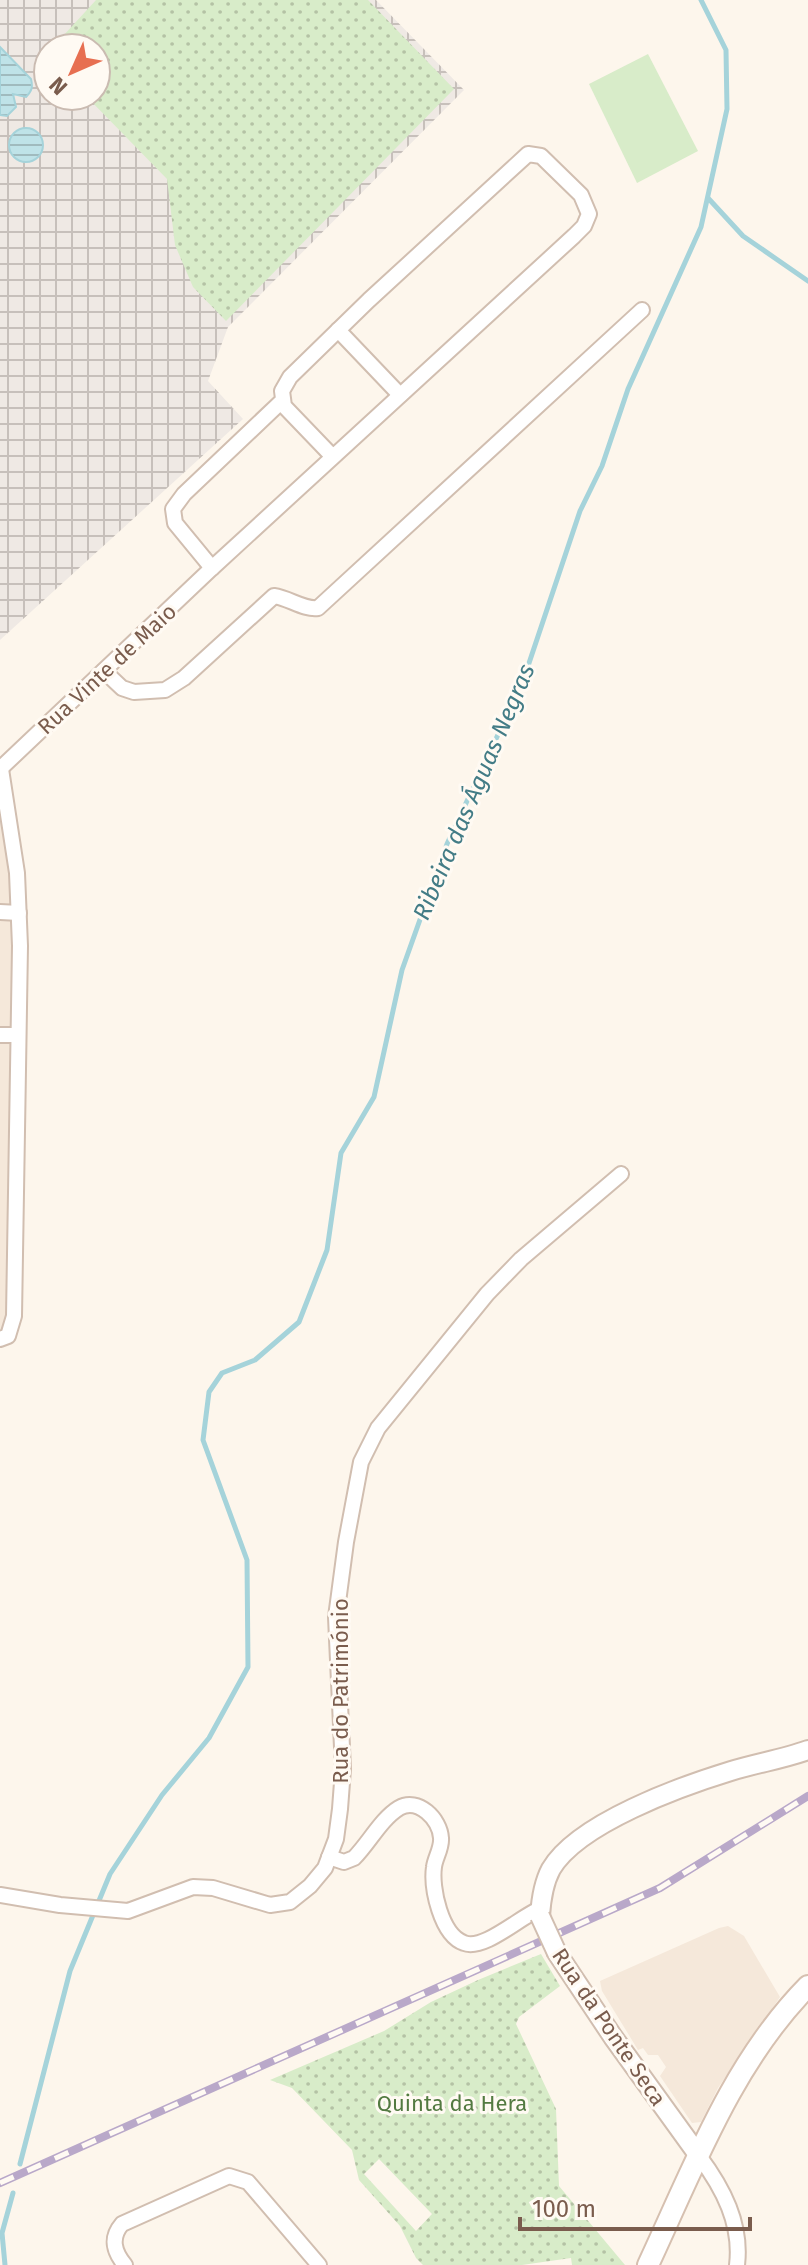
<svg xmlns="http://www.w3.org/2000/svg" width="808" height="2265" font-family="'Fira Sans',sans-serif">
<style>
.residential{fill:#f5e8da}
.industrial{fill:url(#industrial-grid);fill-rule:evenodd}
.grass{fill:url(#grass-dots);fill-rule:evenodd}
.pitch{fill:#d8ecc9}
.water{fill:url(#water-rules);stroke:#a5d3da;stroke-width:2}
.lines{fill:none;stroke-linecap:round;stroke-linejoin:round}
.stream{stroke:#a5d3da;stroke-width:5}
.minor-casing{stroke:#d1beb0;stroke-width:18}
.tertiary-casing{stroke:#d1beb0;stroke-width:22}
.secondary-casing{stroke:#d6c0b0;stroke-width:24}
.minor{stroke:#fff;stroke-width:14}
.tertiary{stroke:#fff;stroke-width:18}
.secondary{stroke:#fff;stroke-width:20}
.rail-casing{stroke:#b9a8c9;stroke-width:8}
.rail{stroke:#fffaf3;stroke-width:5;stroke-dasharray:15;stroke-linecap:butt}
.tertiary-bridge-casing{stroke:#d1beb0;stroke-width:22;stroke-linecap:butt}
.tertiary-bridge{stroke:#fff;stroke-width:18}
.labels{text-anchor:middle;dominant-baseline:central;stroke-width:6;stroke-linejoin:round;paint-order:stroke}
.street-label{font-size:22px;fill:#7a5c4d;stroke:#fffaf3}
.park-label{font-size:22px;fill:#537a41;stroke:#fffaf3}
.water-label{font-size:24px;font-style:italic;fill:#437c86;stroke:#fffaf3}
</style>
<defs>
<pattern id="industrial-grid" width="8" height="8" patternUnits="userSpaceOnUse" patternTransform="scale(2)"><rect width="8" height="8" fill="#efe9e4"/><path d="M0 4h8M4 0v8" fill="none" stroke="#c7c0bb"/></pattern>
<pattern id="grass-dots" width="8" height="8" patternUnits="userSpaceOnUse" patternTransform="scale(2)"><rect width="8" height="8" fill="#d8ecc9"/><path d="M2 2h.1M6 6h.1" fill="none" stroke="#b4c2a5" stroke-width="1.8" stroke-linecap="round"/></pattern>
<pattern id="water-rules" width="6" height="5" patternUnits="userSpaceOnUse" patternTransform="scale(2)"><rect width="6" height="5" fill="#bfe3e8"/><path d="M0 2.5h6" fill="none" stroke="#a0bbbe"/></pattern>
</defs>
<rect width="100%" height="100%" fill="#fdf6ec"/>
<g class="residential">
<polygon points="0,811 12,895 7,1328 0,1332"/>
<polygon points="728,1926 744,1936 780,1997 718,2088 701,2122 692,2123 660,2076 666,2067 658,2055 648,2055 643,2048 638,2050 602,1991 600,1981 719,1928"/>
</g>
<path class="industrial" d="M0,0H376L464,90L228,327L208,381L243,419L0,640ZM48,48H96V96H48Z"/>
<g class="grass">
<polygon points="96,0 368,0 454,89 226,321 193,287 175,245 167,179 86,96 96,96 96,48 52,48"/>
<path d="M541,1954L560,1986L519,2017L516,2024L556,2109L559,2186L625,2265H572L571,2258L522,2265H423L416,2258L400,2226L359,2180L352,2150L292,2088L270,2080L384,2031L431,2002L478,1980ZM379,2159L432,2214L416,2231L364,2174Z"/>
</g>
<polygon class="pitch" points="648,54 698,151 637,183 589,84"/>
<g class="water">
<path d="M0,47L31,79C33,87 32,91 26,97L13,94L16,107L7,116L0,115Z"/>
<circle cx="26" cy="145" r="17"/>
</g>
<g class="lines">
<g class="stream">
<polyline points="708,198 743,236 808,281"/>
<polyline points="20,2164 70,1971 110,1874 162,1795 209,1738 248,1667 247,1560 203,1440 209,1392 222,1373 255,1360 299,1322 327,1250 341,1153 374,1097 402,970 447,844 523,681 580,511 602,466 628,389 701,227 727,109 726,50 701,0"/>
<polyline points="5,2265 2,2233 13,2193"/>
</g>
<g class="minor-casing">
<g id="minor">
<polyline points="338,330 400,395"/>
<polyline points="283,400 184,494 173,509 175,523 212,568 574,236 584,226 589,214 581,195 541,156 528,154 369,300 290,377 282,391 284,406 333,457"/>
<path d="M104,671L122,688L134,692L165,690L184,678L274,596C289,598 304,610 318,608L642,310"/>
<polyline points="0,769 212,568"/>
<polyline points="0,912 19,913"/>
<polyline points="0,1035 18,1035"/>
<polyline points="0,1339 8,1336 14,1316 20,946 17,873 1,769"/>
<path d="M329,1857L344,1862L354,1858C369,1843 381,1819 399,1808C418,1797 440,1819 441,1838C442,1848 435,1858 434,1867C431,1888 441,1935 464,1943C484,1951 521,1916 540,1909"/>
<polyline points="0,1895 60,1905 128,1911 193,1887 213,1888 270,1905 290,1902 310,1886 325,1868 336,1839 340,1809 343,1769 336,1617 346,1542 361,1462 378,1428 487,1294 521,1259 621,1174"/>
<path d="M699,2156C723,2188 742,2224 737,2265"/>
<path d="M125,2265C114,2252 110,2238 122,2224L229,2176L248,2182L319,2265"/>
</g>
</g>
<g class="tertiary-casing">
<g id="tertiary">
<path d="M540,1916C541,1900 543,1884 551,1869C578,1823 682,1786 731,1771C757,1763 783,1759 808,1750"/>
<polyline points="557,1953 613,2037 699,2156"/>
</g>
</g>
<g class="secondary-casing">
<path id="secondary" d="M648,2265C693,2169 732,2063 808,1986"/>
</g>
<use href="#minor" class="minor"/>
<use href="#tertiary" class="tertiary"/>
<use href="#secondary" class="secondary"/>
<g class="rail-casing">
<polyline id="rail" points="0,2183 660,1888 808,1796"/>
</g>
<use href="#rail" class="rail"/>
<g class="tertiary-bridge-casing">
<polyline id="tertiary-bridge" points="540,1916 557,1953"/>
</g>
<use href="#tertiary-bridge" class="tertiary-bridge"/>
</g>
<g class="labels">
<g class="street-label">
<text transform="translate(107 669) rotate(-43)">Rua Vinte de Maio</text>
<text transform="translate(340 1691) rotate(-90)">Rua do Património</text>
<text transform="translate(609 2027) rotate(56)">Rua da Ponte Seca</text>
</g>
<g class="park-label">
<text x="452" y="2103">Quinta da Hera</text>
</g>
<g class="water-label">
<text transform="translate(474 792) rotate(-67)">Ribeira das Águas Negras</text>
</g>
</g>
<g transform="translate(72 72) rotate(225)"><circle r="38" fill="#fffaf3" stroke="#cabbb1" stroke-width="2"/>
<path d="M0-6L14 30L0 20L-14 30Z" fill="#e76f51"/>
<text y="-12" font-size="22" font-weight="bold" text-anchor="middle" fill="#7a5c4d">N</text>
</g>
<path d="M520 2217v12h230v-12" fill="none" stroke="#7a5c4d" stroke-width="4"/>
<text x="532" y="2217" font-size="24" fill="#7a5c4d" stroke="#fffaf3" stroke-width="6" paint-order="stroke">100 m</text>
</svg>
